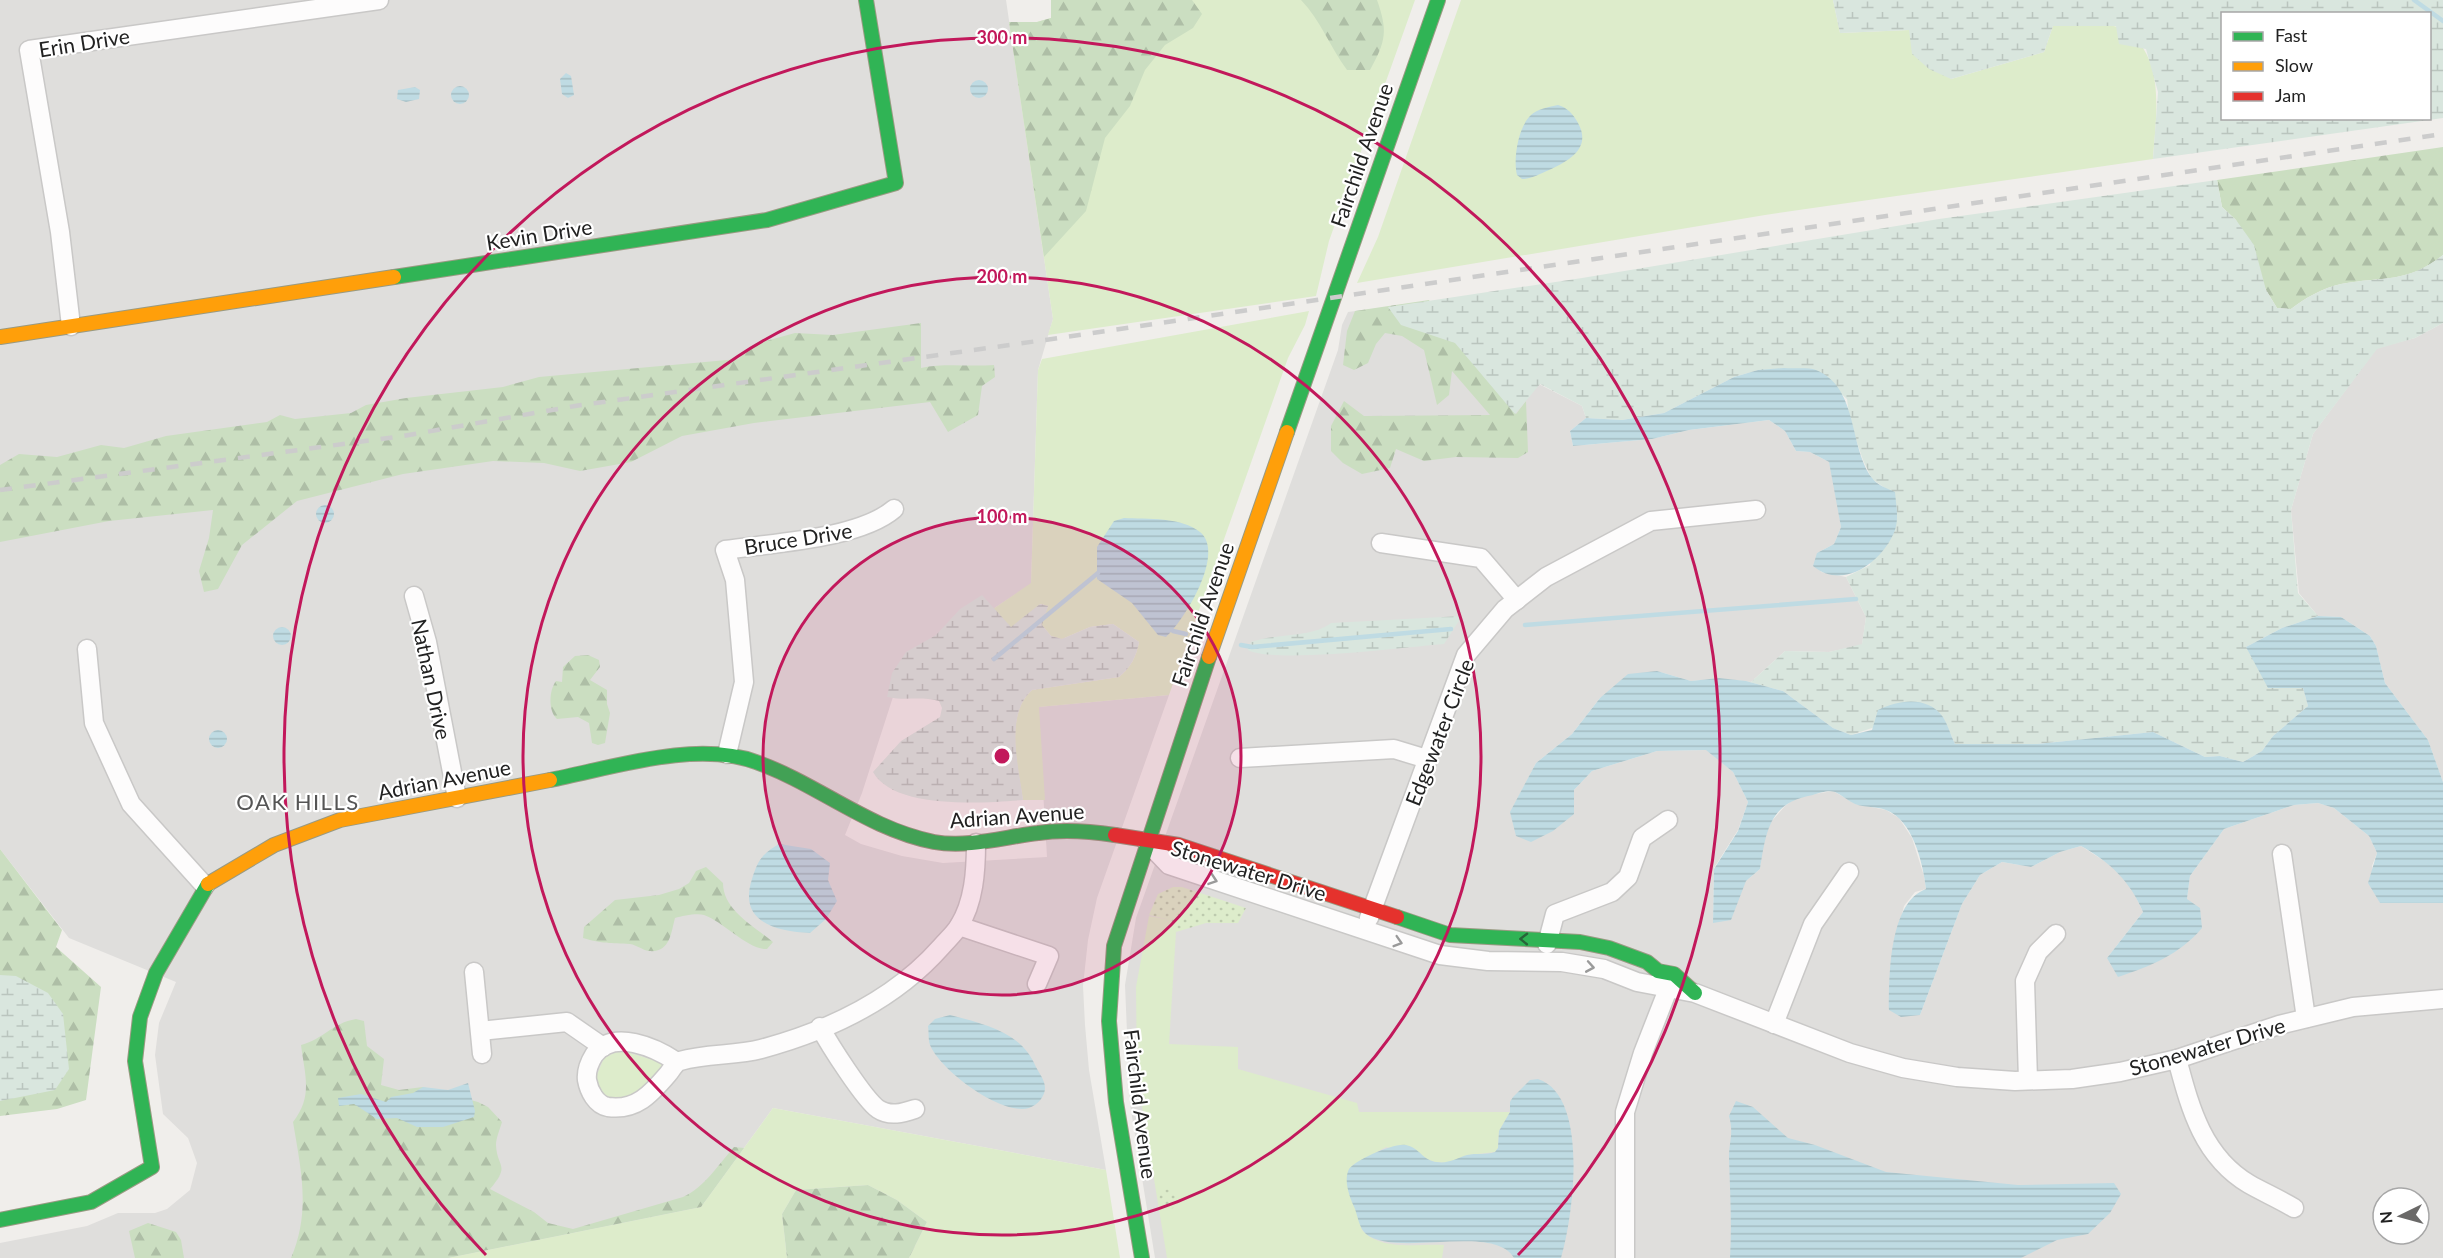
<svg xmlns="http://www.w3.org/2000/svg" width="2443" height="1258" font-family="Lato,sans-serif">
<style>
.residential{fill:#dfdedc;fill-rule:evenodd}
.grass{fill:#ddeccb}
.forest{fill:url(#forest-firs)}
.wetland{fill:url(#wetland-marsh);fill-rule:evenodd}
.garden{fill:url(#garden-dots)}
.water{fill:url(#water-rules)}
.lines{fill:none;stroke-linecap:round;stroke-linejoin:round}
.stream{stroke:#bfdbe3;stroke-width:4.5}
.street-casing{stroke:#c9c8c7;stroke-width:21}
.fast-casing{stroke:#999a82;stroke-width:16}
.slow-casing{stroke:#999a82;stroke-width:16}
.jam-casing{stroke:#999a82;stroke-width:16}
.street{stroke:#fdfcfc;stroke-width:18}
.fast{stroke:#30b455;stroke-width:14}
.slow{stroke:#ff9f0a;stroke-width:14}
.jam{stroke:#e5322d;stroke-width:14}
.rail{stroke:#ccc;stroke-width:4.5;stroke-dasharray:12 12;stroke-linecap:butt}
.oneway{stroke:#9a9a9a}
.oneway2{stroke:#286439}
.ring{fill:none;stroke:#c2185b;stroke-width:3}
.labels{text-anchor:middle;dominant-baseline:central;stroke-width:4.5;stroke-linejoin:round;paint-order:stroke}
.street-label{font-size:21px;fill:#222;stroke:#fff}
.neighbourhood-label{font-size:22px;letter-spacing:1.5px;fill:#555;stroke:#fff}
.centre{fill:#c2185b;stroke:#fff;stroke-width:3}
.ring-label{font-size:18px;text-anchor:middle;font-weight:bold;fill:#c2185b;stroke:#fff;stroke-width:4.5;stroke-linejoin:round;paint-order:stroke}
</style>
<defs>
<pattern id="forest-firs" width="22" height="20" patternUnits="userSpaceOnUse" patternTransform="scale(1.5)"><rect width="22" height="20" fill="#cbdec1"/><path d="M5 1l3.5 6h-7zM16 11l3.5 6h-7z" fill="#aebea6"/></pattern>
<pattern id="wetland-marsh" width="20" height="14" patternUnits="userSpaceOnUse" patternTransform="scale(1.5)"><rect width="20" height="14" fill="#d9e6de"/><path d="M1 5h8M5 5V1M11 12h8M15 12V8" fill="none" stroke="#bac5be"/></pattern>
<pattern id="garden-dots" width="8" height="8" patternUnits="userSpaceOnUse" patternTransform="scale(1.5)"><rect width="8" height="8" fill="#ddeccb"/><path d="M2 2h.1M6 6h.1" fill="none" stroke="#bdcaae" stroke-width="1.8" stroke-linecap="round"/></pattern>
<pattern id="water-rules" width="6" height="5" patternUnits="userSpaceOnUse" patternTransform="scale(1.5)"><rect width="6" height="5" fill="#bfdbe3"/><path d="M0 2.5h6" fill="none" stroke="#a4bcc2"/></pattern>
</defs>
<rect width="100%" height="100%" fill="#f0eeeb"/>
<g class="residential">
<polygon points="0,0 1006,0 1053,319 1038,370 1031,584 902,669 862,793 845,835 861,844 902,856 943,863 1047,857 1038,707 1169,695 1097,898 1088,940 1083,986 1085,1025 1089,1070 1106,1170 773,1108 701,1207 448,1258 0,1258 0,1243 87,1226 118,1213 155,1213 167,1209 190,1190 197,1163 188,1138 163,1114 155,1055 159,1023 176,982 69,938 0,849"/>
<path d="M1388,307L1582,406L1586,418L1570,431L1573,446L1652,439L1689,430L1769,420L1785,431L1796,451L1810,452L1829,462L1834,477L1841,527L1834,544L1817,553L1821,572L1846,577L1866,617L1862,645L1829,652L1785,651L1751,682L1719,678L1691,681L1657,671L1600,698L1572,734L1536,763L1511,811L1574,790L1592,771L1657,751L1707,750L1733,772L1748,802L1738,830L1714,868L1713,922L1746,881L1760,869L1763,839L1770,823L1785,806L1797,797L1833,791L1856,804L1886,810L1899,818L1912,838L1924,876L1926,889L1915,892L1904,906L1899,927L1920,1015L1962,904L1980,875L2002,862L2031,867L2060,852L2081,846L2112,866L2129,883L2143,912L2107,958L2187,899L2190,876L2224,829L2294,805L2318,803L2334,808L2369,836L2377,853L2372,866L2380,903H2443V1258H1155L1130,1104L1125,985L1136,918L1338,350L1342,325L1348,312ZM2383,1198H2419V1234H2383Z"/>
<polygon points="2443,323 2443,782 2428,740 2385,683 2376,646 2370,636 2341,617 2318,616 2299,593 2291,510 2313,434 2377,348 2415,338"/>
</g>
<g class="grass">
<polygon points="1051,0 1415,0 1329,241 1316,296 1048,335 1053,319 1009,22 1037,22 1051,18"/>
<path d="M1461,0H1833L1840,33L1909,30L1951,79L2044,52L2053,26C2065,26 2108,23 2117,27C2168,49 2156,114 2153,159L1765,215L1357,283L1378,237Z"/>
<path d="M1309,311L1305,325L1288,358L1169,695L1039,707L1045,800H1023C1018,767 1004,715 1032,690L1119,677C1131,667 1136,657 1139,642L1113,624L1090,627L1062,639L1051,636L1041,624L1048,606L1041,604L1011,628L993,609L1031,583L1038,370L1042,359Z"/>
<path d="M1149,916L1166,919L1176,932L1169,1044L1238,1047V1069L1357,1103L1359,1112H1510L1499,1131L1498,1148L1495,1152L1469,1155L1447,1163L1435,1162L1386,1147L1353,1165L1347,1178L1362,1230C1382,1252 1418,1243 1444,1245L1442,1258H1167L1137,1076L1136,987Z"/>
<path d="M620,1050L660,1062L663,1066C647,1087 608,1123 596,1077L604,1058Z"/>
<polygon points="773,1108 1106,1170 1120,1258 909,1258 927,1222 897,1200 868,1185 796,1190 782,1214 787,1258 448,1258 701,1207"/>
</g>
<g class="forest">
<polygon points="1051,0 1192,0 1202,14 1193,28 1165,45 1145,70 1130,106 1105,138 1086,211 1044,257 1009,22 1037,22 1051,18"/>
<path d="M1301,0H1377C1388,31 1386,41 1370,70H1347C1330,47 1321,21 1301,0Z"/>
<path d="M2443,147V255C2407,284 2383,276 2341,284C2323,288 2305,298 2291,309L2277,308L2266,290L2236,220L2222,207L2217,180Z"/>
<polygon points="1429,300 1451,341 1455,342 1516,414 1526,401 1528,452 1518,458 1456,457 1424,461 1396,449 1390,468 1362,474 1343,463 1331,451 1331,426 1344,401 1364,416 1490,415 1452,371 1449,395 1437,405 1424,350 1402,336 1385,333 1376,344 1368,363 1354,370 1343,365 1347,331 1355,311"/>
<path d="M921,323V368C945,363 969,367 994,365L995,377L982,386L978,415L948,432L930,402L754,423L682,436L631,462L580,471L544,463L493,461L403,474L297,501L242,545L218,589L204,592L199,571L209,538L213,510L109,521L0,542V465L19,454L57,457L101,445L124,448L166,436L267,422L280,415L295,419L351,413L366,405L406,398L503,387L539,377L738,359L755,344L795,333L833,335Z"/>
<path d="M588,655L599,660L600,667L590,680L607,690V704L610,713L605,743L598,745L592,743L589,723L578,717L557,719C548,711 549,690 556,681L562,682L563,667L575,656Z"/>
<polygon points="0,849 62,930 56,947 101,987 86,1100 57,1109 0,1116"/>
<path d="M706,867L723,883C723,910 754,926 773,942L767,949C748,950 724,922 704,915C696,913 683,916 675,918C671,933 670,953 649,951C642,950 637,945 630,944C610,943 603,944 583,938L584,927L615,900L659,895L679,889L689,883L696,871Z"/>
<path d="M356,1019L364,1021L367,1046L384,1059L381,1085L399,1090L423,1087L478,1102L488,1107L502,1122C500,1129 496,1138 496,1145C497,1168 511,1164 490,1189L534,1212L548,1223L573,1229L683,1197C705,1187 718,1165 734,1147L744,1148L701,1207L448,1258H291C311,1211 301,1170 293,1122C313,1096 305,1076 301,1045C324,1039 332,1023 356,1019Z"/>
<polygon points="868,1185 897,1200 927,1222 909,1258 787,1258 782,1214 796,1190"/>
<polygon points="148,1223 176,1232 181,1240 184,1258 135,1258 129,1231"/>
</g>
<g class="wetland">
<path d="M1833,0H2443V118L2153,159L2158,92L2146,49L2119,44L2116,26H2053L2044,52L1951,79L1929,69L1912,54L1909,30L1840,33ZM2222,14H2430V118H2222Z"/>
<path d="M2217,180L2222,207L2236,220L2254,245L2266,290L2277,308L2291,309C2305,298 2323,288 2341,284C2383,276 2406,284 2443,255V323L2415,338L2377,349L2313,434L2291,510L2298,593L2318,616L2282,628L2246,647L2303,688L2308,706L2273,736L2262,751L2243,762L2220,756L2205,757L2153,732L2037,744H1955L1943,717L1932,708L1851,735L1833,728L1783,691L1746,681L1751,682L1785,651L1829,652L1862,644L1866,617L1846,577L1870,565L1885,488L1872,479L1863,460L1850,422L1847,399L1815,370H1758L1734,377L1664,413L1622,420L1586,418L1582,406L1540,384L1515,414L1455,343L1401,325L1388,307L1582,278L1939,219Z"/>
<path d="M982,595L1011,627L1040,604L1048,606L1042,625L1051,636L1062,639L1090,627L1113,624L1139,642C1136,657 1131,667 1119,677L1032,690C1004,715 1019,767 1023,800C985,803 894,810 873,772L901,741L940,717L942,708L939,701C921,696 905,701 887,697L892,673L906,652L936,635L960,609Z"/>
<path d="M1462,616L1444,644C1407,647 1274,664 1248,650L1251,642C1277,633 1312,638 1331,623Z"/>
<polygon points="0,975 16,976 48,993 63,1014 69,1069 55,1090 0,1101"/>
</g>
<g class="garden">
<polygon points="1173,887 1182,887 1246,908 1238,923 1206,923 1176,932 1166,919 1149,915 1158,894"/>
<circle cx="1169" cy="1199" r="10"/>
</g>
<g class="water">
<polygon points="566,73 571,76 574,95 568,98 562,94 560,79"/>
<circle cx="979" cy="89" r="9"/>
<circle cx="460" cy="95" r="9"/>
<polygon points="415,87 420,90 419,99 406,102 397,99 398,90"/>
<path d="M1558,105C1568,108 1573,114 1578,123C1592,148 1569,161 1549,170C1539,174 1532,179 1522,179L1517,175C1513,159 1518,127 1531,115C1537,109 1549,107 1558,105Z"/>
<path d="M1784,368C1794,369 1808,367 1816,370C1859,388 1848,445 1872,478C1877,485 1888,489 1895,492C1896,505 1899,518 1895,530C1883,562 1843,591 1813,566L1817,553L1834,544L1841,527L1829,462L1810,452L1796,451L1785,431L1769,420L1689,430L1652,439L1573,446L1570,431L1586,418L1622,420L1664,413L1734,377L1758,370Z"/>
<circle cx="325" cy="514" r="9"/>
<path d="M1124,518C1147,519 1182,517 1200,532C1226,553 1184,621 1166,637L1158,635L1132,603L1097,579V547L1114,521Z"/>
<path d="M2318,616L2341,617L2370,636L2376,646L2385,683L2428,740L2443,782V903H2380L2368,883L2377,853L2369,836L2334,808L2318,803L2294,805L2224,829L2190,876L2187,899L2200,908L2202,928C2179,955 2151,966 2118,977L2107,958L2143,912C2130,881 2110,862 2081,846L2060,852L2031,867L2002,862L1980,875L1962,904L1920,1015L1901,1017L1889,1010C1889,976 1889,902 1926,889C1923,863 1913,820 1886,810C1876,806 1865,808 1855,804C1848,801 1842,795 1835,792C1829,790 1819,793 1813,795C1769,802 1766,832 1760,869L1746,881L1731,920L1713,923L1714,869L1738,831L1748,802L1733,772L1706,750L1657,751L1592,771L1574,790V814L1553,831L1531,842L1516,836L1510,812L1536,763L1572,734L1600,698L1628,674L1657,671L1691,681L1719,678L1746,681L1783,691L1833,728L1851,735L1872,730L1878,710C1898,700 1927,695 1943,717C1948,725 1951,736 1955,744H2037L2153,732L2205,757L2220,756L2243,762L2262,751L2273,736L2308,706L2303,688H2268L2246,647L2282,628Z"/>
<circle cx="282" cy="636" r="9"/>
<circle cx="218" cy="739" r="9"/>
<path d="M779,844L811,849L830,863L828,880L837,901L826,919L810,933C775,931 738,922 752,879C758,860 762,854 779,844Z"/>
<path d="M950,1015C984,1024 1022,1032 1036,1067C1039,1073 1045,1080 1045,1088C1045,1096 1038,1105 1029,1108C1001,1116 940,1070 930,1045C928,1039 929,1032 928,1026L935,1019Z"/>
<path d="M1538,1079C1590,1096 1573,1218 1561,1258H1514C1494,1223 1396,1258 1366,1234C1359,1228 1358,1217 1355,1209C1350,1198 1343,1181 1349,1169C1355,1160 1395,1142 1406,1145C1420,1148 1423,1161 1437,1162C1448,1164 1457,1158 1467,1155C1476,1153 1486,1155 1495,1152L1498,1148L1499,1131L1510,1112V1102L1513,1097L1530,1080Z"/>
<polygon points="468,1083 475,1111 474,1117 443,1127 417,1127 397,1118 377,1119 354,1104 339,1106 338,1098 361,1094 386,1102 391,1097 413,1093 423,1087 448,1090"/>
<path d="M1736,1101L1753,1107L1788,1138L1815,1145L1886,1172L2018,1185L2114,1183L2121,1194L2110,1213L2088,1234L2057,1240L2021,1258H1730C1732,1224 1730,1191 1729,1158C1729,1141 1734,1134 1729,1116Z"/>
</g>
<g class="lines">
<g class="stream">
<polyline points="2414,0 2443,21"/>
<polyline points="1525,625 1856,599"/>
<polyline points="1173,631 1186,634"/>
<polyline points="1241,645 1252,647 1451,629"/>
<polyline points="994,659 1098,573"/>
</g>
<g class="street-casing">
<g id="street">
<polyline points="71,326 60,232 29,50 379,0"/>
<polyline points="1381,543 1481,558 1517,600"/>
<polyline points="414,596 427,642 457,798"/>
<polyline points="87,649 94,723 131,804 205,886"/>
<path d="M727,754L744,682L735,580L725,550C772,543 859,539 894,509"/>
<polyline points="1240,758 1394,749 1427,759"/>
<polyline points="1146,841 1169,865 1440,955 1488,961 1562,962 1604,969 1637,982 1695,993 1850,1053 1903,1068 1957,1077 2015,1081 2072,1079 2120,1072 2177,1059 2279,1025 2353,1007 2443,999"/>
<polyline points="2282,854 2306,1018"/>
<polyline points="1369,918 1466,655 1505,609 1546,577 1651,521 1756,510"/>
<polyline points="959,926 1049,956 1037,984"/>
<polyline points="1547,944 1555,914 1612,892 1628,877 1642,838 1668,820"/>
<polyline points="474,972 482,1054"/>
<polyline points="1774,1024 1813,924 1849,872"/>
<path d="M820,1027C829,1044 864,1099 878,1109C890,1117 903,1113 915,1109"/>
<polyline points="480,1031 567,1022 603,1047"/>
<path d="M2177,1059C2190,1107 2202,1156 2249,1184C2263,1192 2279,1199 2294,1208"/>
<path d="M677,1062C656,1048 613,1028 594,1055C589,1063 586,1071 587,1080C589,1091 596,1105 608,1107C636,1111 651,1094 668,1074C672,1069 675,1063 680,1061C707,1053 735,1056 761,1049C828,1031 895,999 941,947C947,940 954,934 959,926C974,902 976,871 976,843"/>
<polyline points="2028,1080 2025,981 2038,952 2056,934"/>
<polyline points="1625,1258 1625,1112 1643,1053 1672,979"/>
</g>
</g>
<g class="fast-casing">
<g id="fast">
<polyline points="394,277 767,220 896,183 866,0"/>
<polyline points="1287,432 1438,0"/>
<path d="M550,780C612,768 695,740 756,762C818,784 868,829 934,842C968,848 1004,837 1038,833C1063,829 1089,831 1115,835"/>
<polyline points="1397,917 1450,935 1580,942 1609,948 1647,962 1658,971 1674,974 1695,993"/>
<polyline points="0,1220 91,1202 152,1167 135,1061 140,1017 156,973 208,884"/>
<polyline points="1142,1258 1116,1102 1109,1021 1114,946 1209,657"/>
</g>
</g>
<g class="slow-casing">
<g id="slow">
<polyline points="0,337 394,277"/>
<polyline points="1209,657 1287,432"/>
<polyline points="208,884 274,845 340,820 550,780"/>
</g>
</g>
<g class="jam-casing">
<polyline id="jam" points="1115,835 1179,845 1397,917"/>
</g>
<use href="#street" class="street"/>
<use href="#fast" class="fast"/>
<use href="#slow" class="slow"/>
<use href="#jam" class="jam"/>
<polyline class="rail" points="0,490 403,436 575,406 1045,340 2443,134"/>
</g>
<defs><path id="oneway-chevron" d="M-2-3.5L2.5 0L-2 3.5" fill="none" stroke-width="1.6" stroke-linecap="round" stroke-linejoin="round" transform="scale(1.5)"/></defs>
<g class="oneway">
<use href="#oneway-chevron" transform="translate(1213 880) rotate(19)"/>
<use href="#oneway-chevron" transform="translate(1398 942) rotate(17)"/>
<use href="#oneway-chevron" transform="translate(1590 967) rotate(10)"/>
</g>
<use class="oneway2" href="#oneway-chevron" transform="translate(1524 939) rotate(-179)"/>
<circle cx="1002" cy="756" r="239" fill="#c2185b" fill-opacity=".12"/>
<g class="ring">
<circle cx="1002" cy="756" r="239"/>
<circle cx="1002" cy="756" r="479"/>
<path d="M486 1255A718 718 0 1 1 1518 1255"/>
</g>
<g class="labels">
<g class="street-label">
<text transform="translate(84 42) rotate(-9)">Erin Drive</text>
<text transform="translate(1361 155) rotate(-71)">Fairchild Avenue</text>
<text transform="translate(539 234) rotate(-9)">Kevin Drive</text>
<text transform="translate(798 538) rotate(-9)">Bruce Drive</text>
<text transform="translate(1202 614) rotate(-71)">Fairchild Avenue</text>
<text transform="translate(432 679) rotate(78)">Nathan Drive</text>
<text transform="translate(1439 732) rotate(-69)">Edgewater Circle</text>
<text transform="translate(444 779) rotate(-11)">Adrian Avenue</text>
<text transform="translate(1017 815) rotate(-4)">Adrian Avenue</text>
<text transform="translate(1249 870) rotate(17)">Stonewater Drive</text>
<text transform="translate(2207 1046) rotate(-16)">Stonewater Drive</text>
<text transform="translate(1141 1104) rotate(83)">Fairchild Avenue</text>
</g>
<g class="neighbourhood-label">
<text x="298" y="801">OAK HILLS</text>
</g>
</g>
<circle cx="1002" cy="756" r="9" class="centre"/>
<g class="ring-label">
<text x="1002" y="44">300 m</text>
<text x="1002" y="283">200 m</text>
<text x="1002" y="523">100 m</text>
</g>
<rect x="2221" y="12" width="210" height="108" fill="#ffffff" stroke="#a7a7a7" stroke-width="1.5"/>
<rect x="2233" y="32" width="30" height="9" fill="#30b455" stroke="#a7a7a7" stroke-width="1.5"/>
<text x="2275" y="42" font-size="18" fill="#222222">Fast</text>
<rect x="2233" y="62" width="30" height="9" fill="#ff9f0a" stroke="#a7a7a7" stroke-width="1.5"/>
<text x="2275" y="72" font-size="18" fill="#222222">Slow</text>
<rect x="2233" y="92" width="30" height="9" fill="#e5322d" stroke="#a7a7a7" stroke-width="1.5"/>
<text x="2275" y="102" font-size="18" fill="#222222">Jam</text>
<g transform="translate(2401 1216) rotate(265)"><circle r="28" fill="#ffffff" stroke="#a7a7a7" stroke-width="1.5"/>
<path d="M0-4.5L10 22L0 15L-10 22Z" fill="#6a6968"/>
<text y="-9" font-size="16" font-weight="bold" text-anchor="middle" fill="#222222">N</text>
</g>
</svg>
